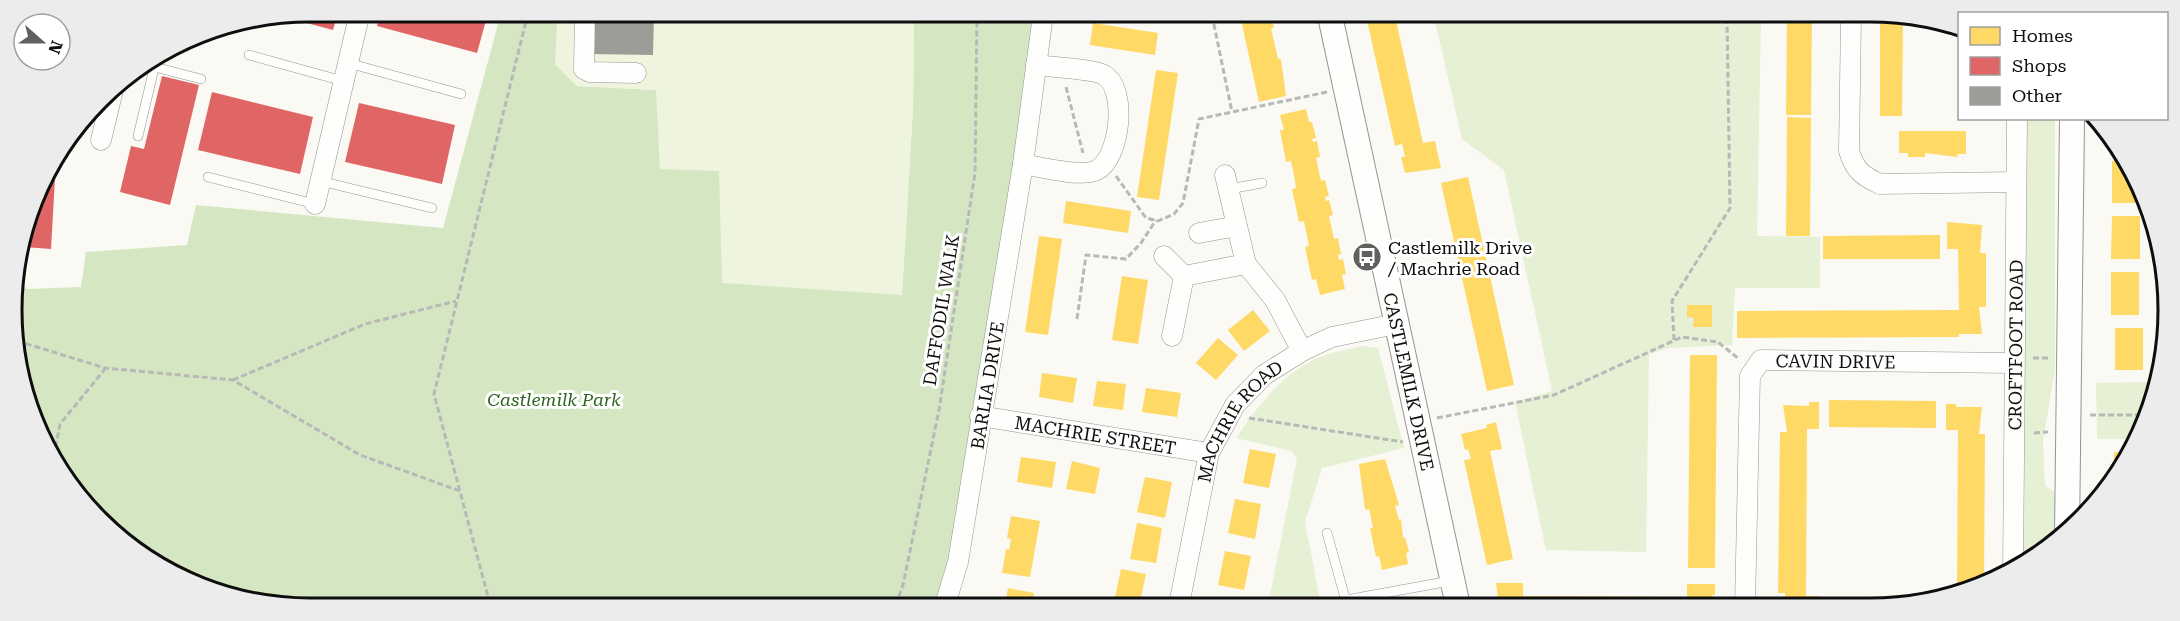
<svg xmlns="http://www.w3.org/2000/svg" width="2180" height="621" font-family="'Roboto Serif',serif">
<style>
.green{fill:#e5f0d5}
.forest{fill:#d5e7c2}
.pitch{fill:#eef4de}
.homes{fill:#ffd966}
.shops{fill:#e06666}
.building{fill:#9e9c99}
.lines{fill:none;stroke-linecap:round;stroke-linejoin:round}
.service-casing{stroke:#949492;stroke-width:10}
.minor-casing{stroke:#949492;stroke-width:21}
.tertiary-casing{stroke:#949492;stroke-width:26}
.path{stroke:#b8b8b7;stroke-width:3;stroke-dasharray:6 3;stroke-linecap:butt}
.service{stroke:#fefefd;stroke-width:9}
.minor{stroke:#fefefd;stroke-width:20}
.tertiary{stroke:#fefefd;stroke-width:24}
.labels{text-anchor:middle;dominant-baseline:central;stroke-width:6;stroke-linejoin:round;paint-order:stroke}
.poi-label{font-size:18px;fill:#0e0e0e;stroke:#fff;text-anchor:start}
.street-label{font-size:18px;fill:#0e0e0e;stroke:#fff}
.park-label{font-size:18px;font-style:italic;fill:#2f6420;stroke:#fff}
.rim{fill:none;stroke:#0e0e0e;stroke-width:3}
</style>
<rect width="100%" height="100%" fill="#faf9f4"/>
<g class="green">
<polygon points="1434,16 1761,17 1757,236 1820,237 1820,288 1735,288 1732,345 1669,348 1649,354 1646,552 1546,550 1515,402 1552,391 1504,170 1462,139"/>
<polygon points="2025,119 2055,119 2055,369 2043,441 2045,486 2060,495 2060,539 2021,565"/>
<path d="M1363,346L1378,348L1404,448L1322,468L1305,522L1321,605H1268L1297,459L1292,451L1236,438C1258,406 1284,370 1323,356C1336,351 1350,349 1363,346Z"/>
<polygon points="2157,382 2136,439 2097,439 2096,383"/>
</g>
<polygon class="forest" points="501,13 558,13 555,64 577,86 656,90 719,171 902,294 913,108 914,14 1034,15 1012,177 941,605 253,603 161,569 74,492 28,406 13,291 15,281 27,289 81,287 86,252 187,245 196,205 443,228"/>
<polygon class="pitch" points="558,13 914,14 913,108 902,295 722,283 719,171 660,169 656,90 577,86 555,64"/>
<g class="homes">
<polygon points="1240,15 1271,15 1274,28 1271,28 1278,59 1281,59 1286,96 1259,102"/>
<polygon points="1366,16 1395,16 1423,143 1435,141 1441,168 1405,173 1401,157 1405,157 1402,144 1395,146"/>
<polygon points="1787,17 1812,17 1811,115 1786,115"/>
<polygon points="1880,18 1903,18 1902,116 1880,116"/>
<polygon points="1093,23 1158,33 1155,55 1090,45"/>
<polygon points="1156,70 1178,73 1159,200 1137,197"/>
<polygon points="1306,109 1309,122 1312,122 1316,138 1312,139 1313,142 1317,141 1320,157 1316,158 1321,181 1325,180 1329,196 1325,197 1326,201 1329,200 1333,215 1329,216 1334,239 1338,238 1341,254 1338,255 1339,260 1343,259 1346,274 1342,275 1345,289 1320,295 1316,279 1312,280 1305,247 1309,246 1304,221 1299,222 1292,189 1296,188 1294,175 1291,161 1286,162 1280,130 1284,130 1280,115"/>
<polygon points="1787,117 1811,118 1810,236 1786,236"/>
<polygon points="1899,131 1966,131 1966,154 1957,154 1958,157 1925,153 1925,157 1908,157 1908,153 1899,153"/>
<polygon points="2112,161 2124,161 2140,203 2112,203"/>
<polygon points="1468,177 1514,385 1487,391 1441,183"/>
<polygon points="1066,201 1131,211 1128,233 1063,223"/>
<polygon points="2112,216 2140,216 2140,259 2111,259"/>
<polygon points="1947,222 1982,225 1980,253 1986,253 1986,307 1979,307 1982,334 1959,334 1959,337 1737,338 1737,311 1959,310 1958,249 1947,249"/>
<polygon points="1940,235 1940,259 1823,259 1823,236"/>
<polygon points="1039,236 1062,239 1048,335 1025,332"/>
<rect x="2111" y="272" width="28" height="43"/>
<polygon points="1122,276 1148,280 1138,344 1112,340"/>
<polygon points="1687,305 1712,305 1712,327 1693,327 1694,318 1687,317"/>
<polygon points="1253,310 1270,331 1244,351 1228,330"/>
<rect x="2115" y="328" width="28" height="42"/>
<polygon points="1218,338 1238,355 1216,380 1196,363"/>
<polygon points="1690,355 1717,355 1715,568 1688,568"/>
<polygon points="1042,373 1077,378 1073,403 1039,397"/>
<polygon points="1097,381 1126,384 1123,410 1093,406"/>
<polygon points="1146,388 1181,393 1177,417 1142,412"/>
<polygon points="1829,400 1936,401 1936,428 1829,427"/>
<polygon points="1809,402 1819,402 1819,429 1807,429 1806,596 1819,596 1818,606 1782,606 1785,604 1785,593 1778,593 1780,432 1787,432 1783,405 1809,406"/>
<polygon points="1946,404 1956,404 1956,407 1982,407 1979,434 1985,434 1984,584 1957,592 1958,430 1946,430"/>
<polygon points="1496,422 1502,449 1490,451 1513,559 1487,565 1464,460 1471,459 1468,449 1465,450 1461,434 1487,428 1486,425"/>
<polygon points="1250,449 1276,454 1269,488 1243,483"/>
<polygon points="2114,452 2131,452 2114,477"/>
<polygon points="1021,457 1056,462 1052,488 1017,482"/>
<polygon points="1385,459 1399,505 1395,506 1399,520 1401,519 1403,538 1405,537 1409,552 1406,553 1408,564 1382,570 1379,556 1376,557 1370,528 1373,528 1369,509 1365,510 1359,464"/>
<polygon points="1072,461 1100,468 1095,494 1066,489"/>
<polygon points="1145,477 1172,482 1165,518 1137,512"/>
<polygon points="1235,499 1261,504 1255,539 1228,533"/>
<polygon points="1011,516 1040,521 1030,577 1002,573 1006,549 1009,550 1011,539 1007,538"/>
<polygon points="1137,523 1162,528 1156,563 1130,559"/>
<polygon points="1225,551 1251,556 1244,590 1218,585"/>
<polygon points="1121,569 1146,574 1140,602 1115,597"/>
<polygon points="1496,583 1523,583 1523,596 1687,597 1687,584 1715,584 1715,595 1712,595 1712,606 1499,606"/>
<polygon points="1008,588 1034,593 1032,605 1005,605"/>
<polygon points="1828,598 1933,598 1933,599 1908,606 1828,606"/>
</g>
<g class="shops">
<polygon points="310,12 338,12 333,30 284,17"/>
<polygon points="381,12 403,12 488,13 477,53 377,26"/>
<polygon points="162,76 199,85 170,205 120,192 131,146 144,149"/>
<polygon points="212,92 313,117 300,174 198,150"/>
<polygon points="359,103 455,125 442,184 345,162"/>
<polygon points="56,161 51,249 24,247 43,178"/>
</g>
<polygon class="building" points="592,13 654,13 653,55 591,54"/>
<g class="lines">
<g class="service-casing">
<g id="service">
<polyline points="208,32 210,33"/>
<polyline points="249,55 343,81"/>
<polyline points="348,63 461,94"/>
<polyline points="147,65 201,79"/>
<polyline points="138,136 156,60"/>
<polyline points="208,177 315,204"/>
<polyline points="320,181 432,208"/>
<polyline points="1229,189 1262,183"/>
<polyline points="1327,533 1347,605"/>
<polyline points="1346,600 1450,581"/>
</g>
</g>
<g class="minor-casing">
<g id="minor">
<polyline points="585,13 584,69 590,72 636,73"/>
<path d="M1851,17L1849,151C1855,170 1862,176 1880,184L2016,182"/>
<polyline points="101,140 114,86"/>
<path d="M1023,164C1041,167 1082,178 1097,170C1120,158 1128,89 1104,75C1095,69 1050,67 1036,65"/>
<polyline points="1225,175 1246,264 1275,300 1302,351"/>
<polyline points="315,204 360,12"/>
<polyline points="1199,233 1237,226"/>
<polyline points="1164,256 1184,276 1172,336"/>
<polyline points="1184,276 1246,264"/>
<path id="s1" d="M980,416L1209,453"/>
<path id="s2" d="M2013,571L2017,118"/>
<path id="s3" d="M945,605L958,562L1023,164L1043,15"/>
<path id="s4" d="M1179,605L1209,453L1235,405L1264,375L1302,351L1332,337L1396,324"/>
<path id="s5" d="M1745,606L1750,376L1761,360L2014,363"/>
</g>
</g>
<g class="tertiary-casing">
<g id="tertiary">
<path id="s6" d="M1330,16L1458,606"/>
<polyline points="2067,535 2072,118"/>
</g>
</g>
<g class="path">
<polyline points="1212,15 1232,112"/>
<polyline points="1066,87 1083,153"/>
<polyline points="1116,176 1146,218 1158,221 1174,214 1183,203 1199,119 1327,92"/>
<polyline points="1077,319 1086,255 1126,259 1141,243 1156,220"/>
<polyline points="19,338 24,343 105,368 233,380 360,455 460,491"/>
<polyline points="1674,340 1672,301 1730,208 1727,17"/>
<polyline points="2033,358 2048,358"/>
<polyline points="233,380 365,324 456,301"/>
<polyline points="2090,415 2145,415"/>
<polyline points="1249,418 1403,442"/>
<polyline points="1437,418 1554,395 1682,337 1718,342 1739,359"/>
<polyline points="2034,433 2048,432"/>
<polyline points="54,456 60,424 105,369"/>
<polyline points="490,604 434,394 528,13"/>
<polyline points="896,605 903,585 939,410 975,173 977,14"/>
</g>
<use href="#service" class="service"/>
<use href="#minor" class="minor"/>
<use href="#tertiary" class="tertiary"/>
</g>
<defs>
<g id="bus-disc" transform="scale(1.5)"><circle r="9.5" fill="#61605e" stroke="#fff"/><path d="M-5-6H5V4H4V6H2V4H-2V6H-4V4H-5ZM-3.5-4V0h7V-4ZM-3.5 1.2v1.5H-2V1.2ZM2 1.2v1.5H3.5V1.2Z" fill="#fff"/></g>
</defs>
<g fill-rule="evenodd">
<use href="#bus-disc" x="1367" y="257"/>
</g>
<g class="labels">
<g class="poi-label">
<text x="1388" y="247">Castlemilk Drive<tspan x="1388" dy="21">/ Machrie Road</tspan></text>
</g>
<g class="street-label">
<text transform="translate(941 310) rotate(-81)">DAFFODIL WALK</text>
<text stroke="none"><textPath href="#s2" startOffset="226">CROFTFOOT ROAD</textPath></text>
<text stroke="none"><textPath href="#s5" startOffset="324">CAVIN DRIVE</textPath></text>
<text stroke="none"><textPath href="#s6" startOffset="374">CASTLEMILK DRIVE</textPath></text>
<text stroke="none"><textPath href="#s3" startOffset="224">BARLIA DRIVE</textPath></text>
<text stroke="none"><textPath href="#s4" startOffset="198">MACHRIE ROAD</textPath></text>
<text stroke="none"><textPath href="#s1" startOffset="117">MACHRIE STREET</textPath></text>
</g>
<g class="park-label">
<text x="554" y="399">Castlemilk Park</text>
</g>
</g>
<path d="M0 0H2180V621H0ZM310 22H1870A288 288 0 0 1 2158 310V310A288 288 0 0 1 1870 598H310A288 288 0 0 1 22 310V310A288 288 0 0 1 310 22Z" fill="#ececec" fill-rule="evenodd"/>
<path class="rim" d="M310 22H1870A288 288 0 0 1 2158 310V310A288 288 0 0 1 1870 598H310A288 288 0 0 1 22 310V310A288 288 0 0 1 310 22Z"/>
<rect x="1958" y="12" width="210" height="108" fill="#ffffff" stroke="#9f9f9f" stroke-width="1.5"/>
<rect x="1970" y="27" width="30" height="18" fill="#ffd966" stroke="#9f9f9f" stroke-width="1.5"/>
<text x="2012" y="42" font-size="18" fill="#0e0e0e">Homes</text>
<rect x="1970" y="57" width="30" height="18" fill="#e06666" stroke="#9f9f9f" stroke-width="1.5"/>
<text x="2012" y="72" font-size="18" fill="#0e0e0e">Shops</text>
<rect x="1970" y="87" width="30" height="18" fill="#9e9c99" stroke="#9f9f9f" stroke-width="1.5"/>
<text x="2012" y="102" font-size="18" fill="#0e0e0e">Other</text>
<g transform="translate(42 42) rotate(111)"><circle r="28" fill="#ffffff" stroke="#9f9f9f" stroke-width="1.5"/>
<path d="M0-4.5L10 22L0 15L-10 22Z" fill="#61605e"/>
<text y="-9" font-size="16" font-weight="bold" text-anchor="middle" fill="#0e0e0e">N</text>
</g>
</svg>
